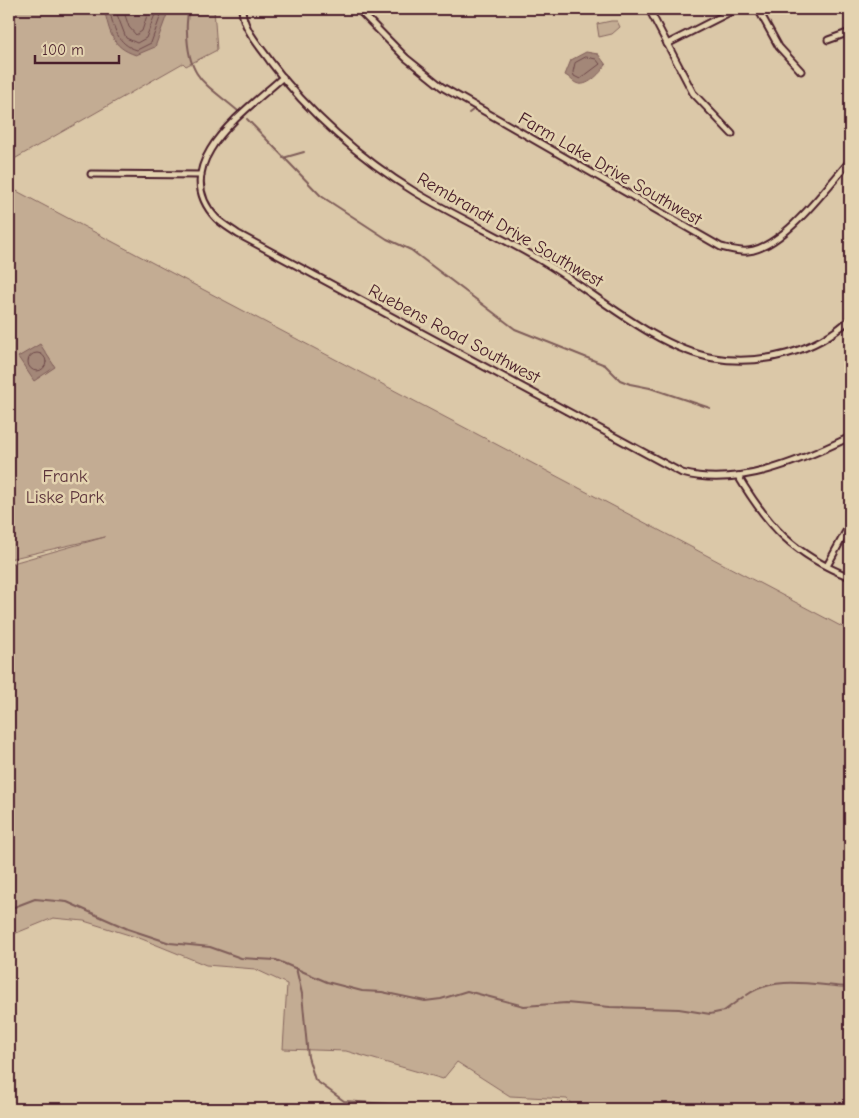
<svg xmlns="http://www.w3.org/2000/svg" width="859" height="1118" font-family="'Comic Neue',sans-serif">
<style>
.green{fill:#c3ac93;stroke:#86665f}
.water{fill:#a38778;stroke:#7f5d59}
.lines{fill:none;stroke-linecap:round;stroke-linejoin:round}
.shore{stroke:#6e494a;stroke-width:1}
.stream{stroke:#7f5d59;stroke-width:2}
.street-casing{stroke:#4a1f2b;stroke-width:9}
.street{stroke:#e4d3b0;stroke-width:5}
.labels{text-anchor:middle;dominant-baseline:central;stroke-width:5;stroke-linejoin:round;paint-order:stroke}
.street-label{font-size:18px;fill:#4a1f2b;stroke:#e4d3b0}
.park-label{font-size:18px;fill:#5c343b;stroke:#e4d3b0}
</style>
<rect width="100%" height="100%" fill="#dbc8a8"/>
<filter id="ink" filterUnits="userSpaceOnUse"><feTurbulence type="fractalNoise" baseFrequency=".02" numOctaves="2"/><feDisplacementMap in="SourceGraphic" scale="10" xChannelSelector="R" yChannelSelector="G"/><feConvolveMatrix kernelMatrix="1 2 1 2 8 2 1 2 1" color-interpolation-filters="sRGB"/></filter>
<g filter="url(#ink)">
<g class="green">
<polygon points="9,9 214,9 217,50 186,66 183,63 9,162"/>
<polygon points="611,21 617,21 620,27 612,34 599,37 597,24"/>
<polygon points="9,187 850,631 850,1109 576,1109 567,1099 510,1096 457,1062 443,1079 346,1051 283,1049 287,984 255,969 206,965 142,939 84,921 53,918 9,936 9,564 105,537 9,559"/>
</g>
<g class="water">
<path d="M104,9H169L155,47L136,55C111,47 110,32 104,9Z"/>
<path d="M586,52L598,54L606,65C601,72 589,86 579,84C573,83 571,78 565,75L571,60Z"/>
<polygon points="40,344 55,367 34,381 18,357"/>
</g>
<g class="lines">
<g class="shore">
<path d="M109,9C114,28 117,44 137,50L151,43L163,9"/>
<polyline points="115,9 126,38 137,43 146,38 157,9"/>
<polyline points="123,9 129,27 136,35 142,31 149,9"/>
<polygon points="586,57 596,59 600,64 580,79 574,76 573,72 575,63"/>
<circle cx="37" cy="362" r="9"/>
</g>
<g class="stream">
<path d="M188,9C188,17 186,24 187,32C188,80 207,84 238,111"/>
<polyline points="469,113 473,110"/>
<polyline points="247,119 321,196 387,239 411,250 515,329 605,365 620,380 630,384 650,388 710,408"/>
<polyline points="283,158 304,152"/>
<polyline points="9,909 35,899 67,902 128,929 170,943 210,947 241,958 276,960 327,982 362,991 382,992 425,1001 441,999 467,991 524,1006 566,1003 610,1007 679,1009 710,1014 724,1011 743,997"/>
<polyline points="296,968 302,994 308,1057 315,1080 344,1101 387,1104 400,1109"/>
<path d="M747,995C777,974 817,986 850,987"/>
</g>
<g class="street-casing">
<g id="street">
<path d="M242,9C243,29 259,45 270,61C308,113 361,159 415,192C458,218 504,238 547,264C596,294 658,349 714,358C760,366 816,352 850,319"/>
<path d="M358,9L406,58L442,87L721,247C730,249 739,252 748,251C783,248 827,187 850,161"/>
<polyline points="649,9 693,93 732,134"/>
<polyline points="758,9 779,47 801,71"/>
<polyline points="828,40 850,32"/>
<polyline points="667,44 736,9"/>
<path d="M283,77C247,110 166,164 216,218C222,224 231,229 238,234L682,473C738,488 800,461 850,437"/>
<polyline points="91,174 201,175"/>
<path d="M738,476C768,526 794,555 850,577"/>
<polyline points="827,566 850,524"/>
</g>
</g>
<use href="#street" class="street"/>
</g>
</g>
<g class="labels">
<g class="street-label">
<text transform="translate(610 169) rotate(30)">Farm Lake Drive Southwest</text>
<text transform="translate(510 230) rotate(30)">Rembrandt Drive Southwest</text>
<text transform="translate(454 334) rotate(28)">Ruebens Road Southwest</text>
</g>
<g class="park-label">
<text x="65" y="476">Frank<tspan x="65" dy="21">Liske Park</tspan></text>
</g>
</g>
<rect width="859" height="1118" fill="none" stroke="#e4d3b0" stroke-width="30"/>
<rect x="15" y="15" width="829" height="1088" fill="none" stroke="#4a1f2b" stroke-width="2" filter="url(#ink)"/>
<path d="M35 55v8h84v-8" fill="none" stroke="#4a1f2b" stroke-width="2.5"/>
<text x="42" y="55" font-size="15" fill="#4a1f2b" stroke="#e4d3b0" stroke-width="4" paint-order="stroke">100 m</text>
</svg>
